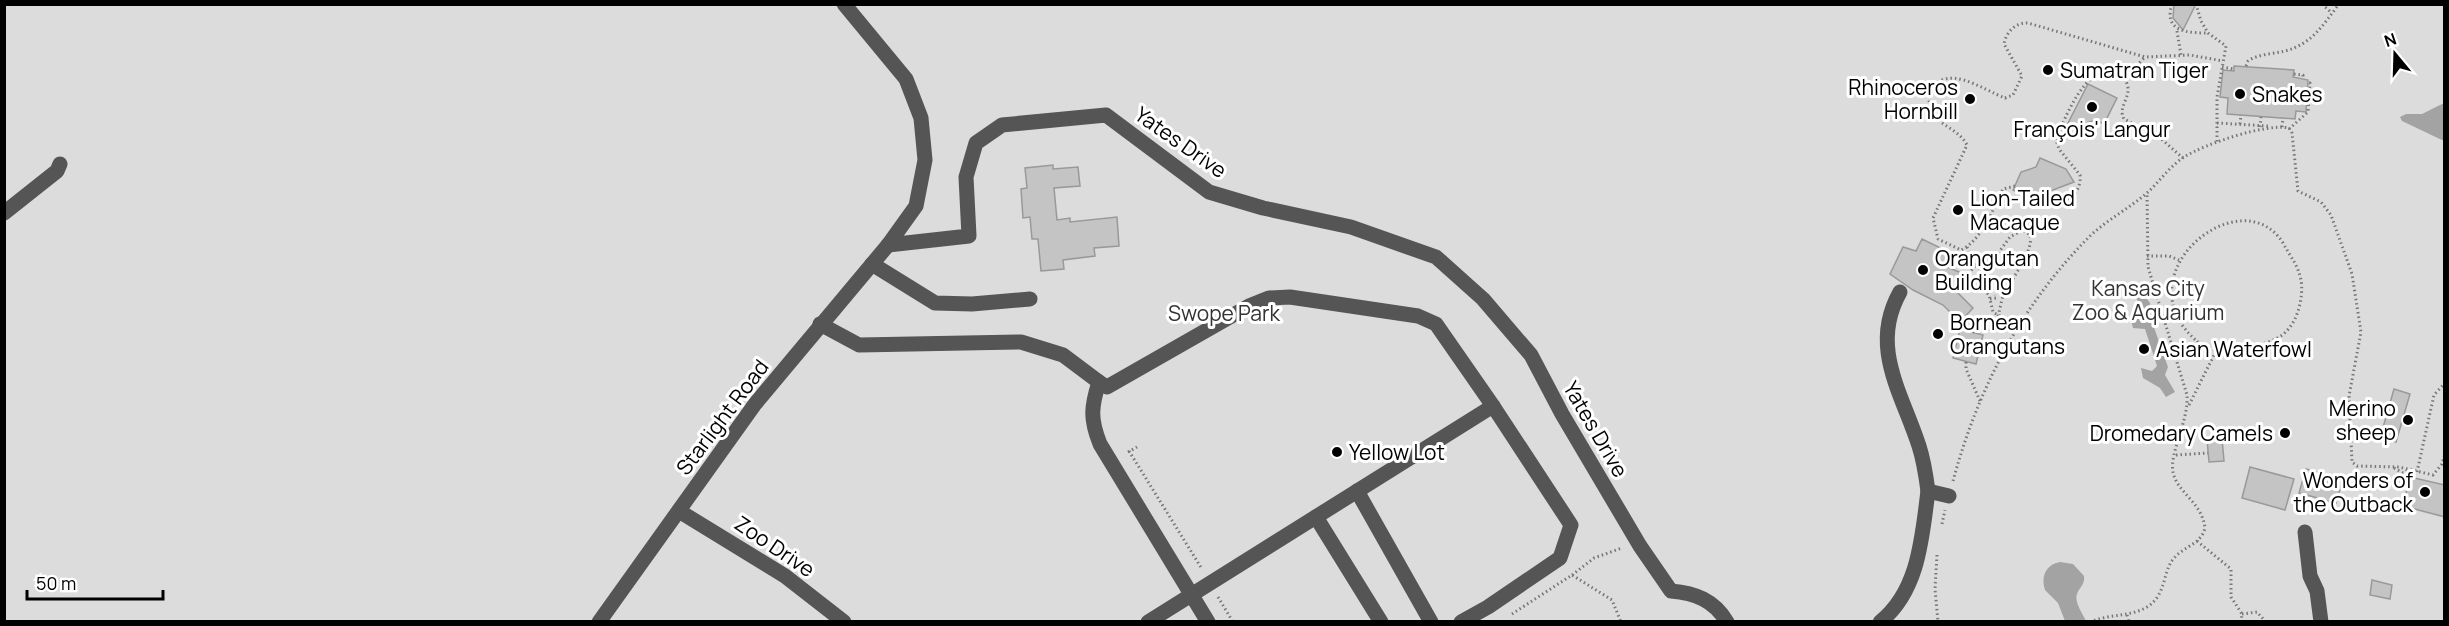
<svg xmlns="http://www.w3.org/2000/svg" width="2449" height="626" font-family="Manrope,sans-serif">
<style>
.green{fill:#dcdcdc}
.water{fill:#a3a3a3}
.building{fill:#c4c4c4;stroke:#999;stroke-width:1.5}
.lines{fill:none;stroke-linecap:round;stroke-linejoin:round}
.path{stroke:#777;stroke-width:3;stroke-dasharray:1.5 3;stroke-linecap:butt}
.minor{stroke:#555;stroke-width:15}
.poi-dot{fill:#000;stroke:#fff;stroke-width:2}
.labels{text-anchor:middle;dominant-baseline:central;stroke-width:6;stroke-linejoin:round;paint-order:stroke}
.poi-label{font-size:21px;fill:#000;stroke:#fff;text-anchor:start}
.street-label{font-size:21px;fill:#000;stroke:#fff}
.park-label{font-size:21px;fill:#333;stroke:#fff}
</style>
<rect width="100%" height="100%" fill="#fff"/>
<rect class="green" x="5" y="5" width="2439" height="616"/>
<g class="water">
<polygon points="2444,103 2444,141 2402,121 2400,117 2406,114 2422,114"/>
<polygon points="2141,291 2150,303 2151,319 2168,367 2165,375 2175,392 2166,397 2160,388 2143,378 2141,368 2152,371 2157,366 2145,329 2133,328 2131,320 2142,313 2141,306 2136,298"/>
<path d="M2060,562L2073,564L2084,576C2085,585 2080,586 2077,594C2074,602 2083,614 2086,621H2065L2058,603L2045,590C2041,577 2045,565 2060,562Z"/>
</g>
<g class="building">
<polygon points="2174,4 2196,4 2183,30 2173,18"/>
<polygon points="2234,66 2294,70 2293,77 2308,80 2306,112 2296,111 2295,119 2227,114 2228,98 2220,97 2223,70 2234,71"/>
<polygon points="2088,84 2117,98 2104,124 2095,120 2064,131"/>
<polygon points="2040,158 2066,169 2074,182 2050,191 2044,204 2013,190 2021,172 2036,167"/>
<polygon points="1053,165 1053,169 1078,167 1080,186 1054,188 1057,220 1070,218 1070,222 1117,217 1119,246 1094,248 1095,256 1063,260 1064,269 1041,271 1038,239 1032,239 1030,217 1023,218 1021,189 1027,188 1025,168"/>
<polygon points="1922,239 1953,254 1947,267 1964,274 1956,291 1973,308 1960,322 1943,305 1913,290 1890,274 1903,247 1916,251"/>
<polygon points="1960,329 1983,335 1976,364 1953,358"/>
<polygon points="2394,389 2410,394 2396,442 2380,438"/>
<polygon points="2222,438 2224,461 2209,462 2207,439"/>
<polygon points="2250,467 2294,479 2285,510 2242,498"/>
<polygon points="2306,469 2343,479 2336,503 2299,493"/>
<polygon points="2410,477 2445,485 2445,517 2403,506"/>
<polygon points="2372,580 2392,585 2390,599 2370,595"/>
</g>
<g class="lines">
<g class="path">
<path d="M2172,4C2163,32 2188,33 2208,33"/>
<polyline points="2196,4 2201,21 2208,33 2226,46 2217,97 2217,144"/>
<polyline points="2322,4 2332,13"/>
<polyline points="2177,31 2181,55"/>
<path d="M2246,66L2248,61C2258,54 2273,54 2285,51C2312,44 2323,25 2339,4"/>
<polyline points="2222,67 2234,69"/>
<polyline points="2294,74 2303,75 2303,79"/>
<polyline points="2124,79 2145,57"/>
<polyline points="2217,123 2268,126"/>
<polyline points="2240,124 2241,115"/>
<polyline points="2260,127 2261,117"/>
<polyline points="2282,127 2283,118"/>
<polyline points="2289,129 2308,112 2310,83 2308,83"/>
<path d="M2015,186L2003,189C1993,209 1982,240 1961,250L1938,239L1933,218L1967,145C1956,124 1927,126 1929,94C1944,60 1983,90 2005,98L2013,95L2022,76L2004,44C2006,32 2016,22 2028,23L2145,57L2190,55L2223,61"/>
<path d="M2046,200C2064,206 2082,195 2080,175L2059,149L2056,140C2064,119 2087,62 2115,72C2121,74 2125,78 2127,84C2132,97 2117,107 2124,119L2159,137L2183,158"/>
<polyline points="1967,247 1975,266"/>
<polyline points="2147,256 2169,256 2179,260"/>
<polyline points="1980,286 1969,290 1965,286 1964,278 1975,266 1985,271"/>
<polyline points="1990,299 1996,298 1995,295"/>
<path d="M1973,333L1974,329L1986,331C1991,328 1994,326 1996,321C2000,313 2000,303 2004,294C2011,279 2034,252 2030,235L2023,230L2010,237L1985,271L1980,286L1989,295L1993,312C2001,317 2010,321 2019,325"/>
<path d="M2176,359L2189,352L2198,342C2211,349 2222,354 2237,354C2246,354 2251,349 2258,346C2265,343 2273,341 2279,337C2297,327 2304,298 2301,280C2298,265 2290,256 2283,243C2241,176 2118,276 2198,342"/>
<polyline points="1966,362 1966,369 1980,401"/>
<polyline points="2189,405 2216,351"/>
<polyline points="1129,451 1202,569"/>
<polyline points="1128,452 1137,447"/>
<polyline points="2176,455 2208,453"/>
<polyline points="2394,468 2403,473 2407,471"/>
<polyline points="2417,472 2434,395 2444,384"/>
<path d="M1953,481C1978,388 2022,304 2090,236C2108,219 2130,208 2148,192C2160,181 2170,166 2184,157C2205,144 2266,123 2289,128L2292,133L2298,191L2321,202L2331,215L2352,274L2361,332L2349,396L2352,462L2357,466L2399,467L2433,475L2442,464L2444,456"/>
<polyline points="1942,524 1945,510"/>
<polyline points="2197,541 2231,569 2231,597 2242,614 2241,622"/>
<polyline points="1937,555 1935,589 1938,622"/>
<polyline points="1572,575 1594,558 1622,548"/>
<polyline points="1218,597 1233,622"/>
<polyline points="1512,614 1572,575 1612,600 1621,622"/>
<polyline points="2242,614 2257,612 2266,622"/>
<polyline points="2127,615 2129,622"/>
<path d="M2090,622C2112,612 2144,619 2158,596C2166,583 2165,567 2175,557C2185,546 2201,544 2205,528C2202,502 2177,493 2173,472C2169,454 2189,420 2187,395L2148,267L2147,193"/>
</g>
<g class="minor">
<polyline points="4,213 57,171 60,164"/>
<path d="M888,245L969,236L966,177L976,143L1002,125L1106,115L1209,192L1263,208L1351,227L1436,257L1483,299L1531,355L1562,414L1640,546L1671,591C1695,593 1714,600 1727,622"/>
<polyline points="872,264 935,303 972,304 1030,299"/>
<path d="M1900,292C1869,347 1902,393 1919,446C1924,461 1926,476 1928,491"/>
<polyline points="820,324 859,345 1021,342 1063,355 1099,382"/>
<polyline points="1357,491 1431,622"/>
<polyline points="679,511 785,576 844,622"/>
<polyline points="1316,517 1381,622"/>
<polyline points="2305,532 2310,576 2317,591 2321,622"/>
<polyline points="599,622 755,404 888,245 916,206 925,160 921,118 906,79 844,4"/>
<polyline points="1148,622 1493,406 1571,525 1560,558 1488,607 1461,622"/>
<path d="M1208,622L1100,444C1090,419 1091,407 1099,382L1107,387L1249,306L1269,298L1290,297L1418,316L1436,324L1493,406"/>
<path d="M1880,622C1919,591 1922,537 1928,491L1949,496"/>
</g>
</g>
<g class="poi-dot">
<circle cx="2048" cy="70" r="6"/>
<circle cx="2240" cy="94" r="6"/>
<circle cx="1970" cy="99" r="6"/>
<circle cx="2092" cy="107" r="6"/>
<circle cx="1958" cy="210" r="6"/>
<circle cx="1923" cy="270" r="6"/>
<circle cx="1938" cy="334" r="6"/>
<circle cx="2144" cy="349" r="6"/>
<circle cx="2408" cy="420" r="6"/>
<circle cx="2285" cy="433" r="6"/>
<circle cx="1337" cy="452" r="6"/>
<circle cx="2425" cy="492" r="6"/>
</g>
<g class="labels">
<g class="poi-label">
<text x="2060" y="70">Sumatran Tiger</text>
<text x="1958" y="87" text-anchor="end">Rhinoceros<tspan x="1958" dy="24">Hornbill</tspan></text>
<text x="2252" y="94">Snakes</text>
<text x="2092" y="129" text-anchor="middle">François' Langur</text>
<text x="1970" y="198">Lion-Tailed<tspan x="1970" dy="24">Macaque</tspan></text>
<text x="1935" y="258">Orangutan<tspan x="1935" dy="24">Building</tspan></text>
<text x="1950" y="322">Bornean<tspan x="1950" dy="24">Orangutans</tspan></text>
<text x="2156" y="349">Asian Waterfowl</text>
<text x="2396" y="408" text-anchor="end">Merino<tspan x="2396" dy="24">sheep</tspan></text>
<text x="2273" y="433" text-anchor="end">Dromedary Camels</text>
<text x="1349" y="452">Yellow Lot</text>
<text x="2413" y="480" text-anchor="end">Wonders of<tspan x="2413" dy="24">the Outback</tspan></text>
</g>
<g class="street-label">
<text transform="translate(1181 142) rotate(35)">Yates Drive</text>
<text transform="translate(722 417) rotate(-53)">Starlight Road</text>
<text transform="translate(1596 429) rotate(60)">Yates Drive</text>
<text transform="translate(775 546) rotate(34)">Zoo Drive</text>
</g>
<g class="park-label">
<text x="2148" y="288">Kansas City<tspan x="2148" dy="24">Zoo &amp; Aquarium</tspan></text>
<text x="1224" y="313">Swope Park</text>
</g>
</g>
<rect width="2449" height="626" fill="none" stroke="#000000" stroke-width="12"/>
<g transform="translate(2395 54) rotate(341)" stroke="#ffffff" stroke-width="4.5" paint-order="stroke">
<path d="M0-4.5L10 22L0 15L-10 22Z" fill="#000000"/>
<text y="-9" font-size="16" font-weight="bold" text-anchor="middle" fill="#000000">N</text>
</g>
<path d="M27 590v9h136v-9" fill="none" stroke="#000000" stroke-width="3"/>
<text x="36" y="590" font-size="18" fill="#000000" stroke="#ffffff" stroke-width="4.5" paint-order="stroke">50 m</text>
</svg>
